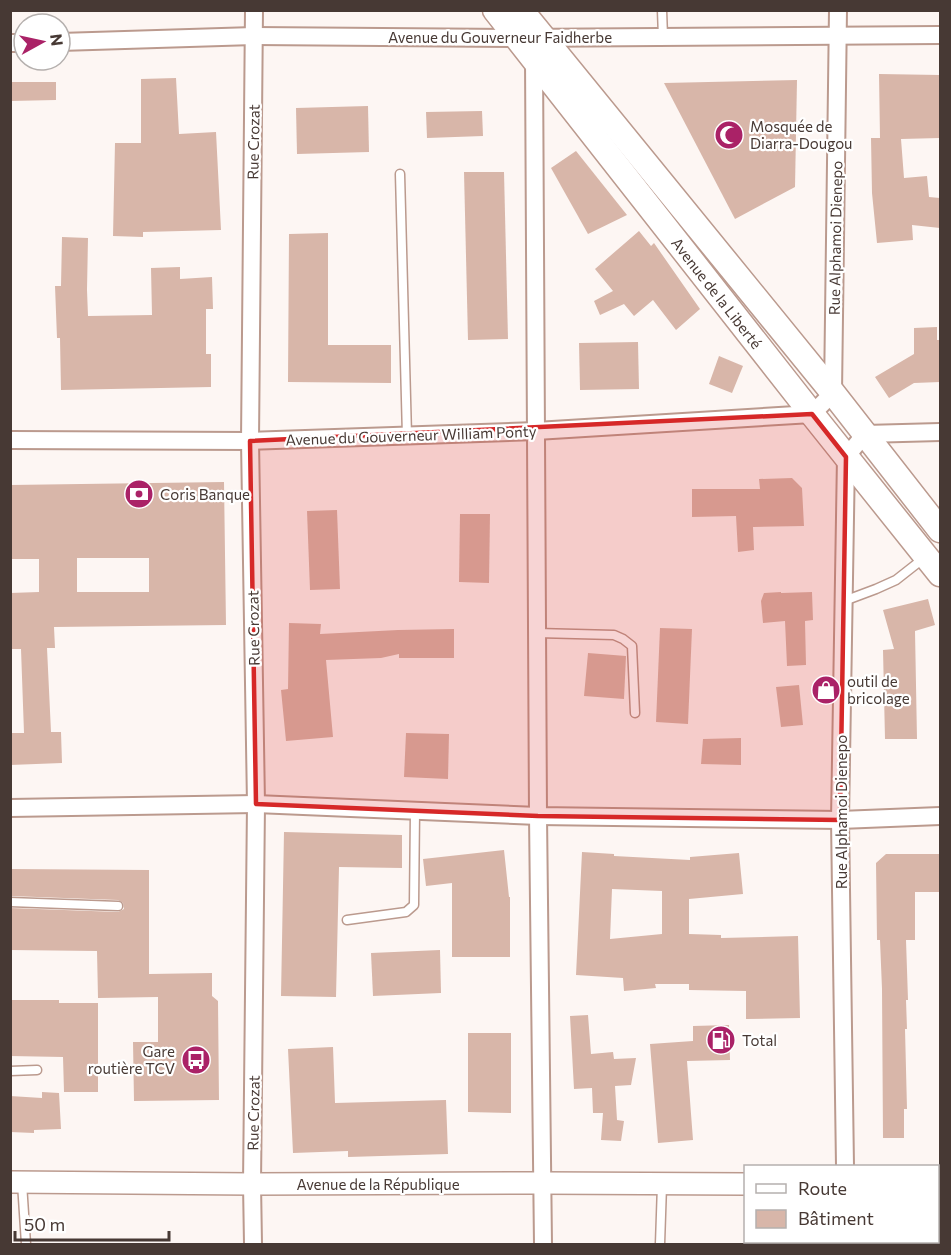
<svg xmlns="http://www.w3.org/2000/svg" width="951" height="1255" font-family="Commissioner,sans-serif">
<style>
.building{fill:#d8b6a9;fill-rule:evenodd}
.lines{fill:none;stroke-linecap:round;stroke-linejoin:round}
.service-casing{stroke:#bb9a8e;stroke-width:11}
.minor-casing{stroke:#bb9a8e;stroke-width:20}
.tertiary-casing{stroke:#bb9a8e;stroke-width:24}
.secondary-casing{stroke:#bb9a8e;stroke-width:27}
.service{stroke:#fff;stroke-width:8}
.minor{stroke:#fff;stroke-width:16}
.tertiary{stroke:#fff;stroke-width:21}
.secondary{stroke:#fff;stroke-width:24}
.marked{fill:#d62828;fill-opacity:0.2;stroke:#d62828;stroke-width:4.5;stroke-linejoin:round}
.labels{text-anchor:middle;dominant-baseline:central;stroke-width:4.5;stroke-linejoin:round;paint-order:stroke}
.street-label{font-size:15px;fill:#473934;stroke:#fff}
.poi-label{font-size:15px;fill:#473934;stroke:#fff;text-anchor:start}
</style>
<rect width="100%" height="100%" fill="#fdf6f3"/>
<g class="building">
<polygon points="879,74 940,75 940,138 901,139 904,178 927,176 929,197 940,198 940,228 912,225 913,240 877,243 872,193 871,138 880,138"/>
<polygon points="176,78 179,134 216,132 221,230 143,232 143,237 113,236 115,143 141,143 141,79"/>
<polygon points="797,80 795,187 735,219 664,83"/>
<polygon points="10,82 56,82 56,100 10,101"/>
<polygon points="368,106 369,152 297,154 296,108"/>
<polygon points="482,111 483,136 427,138 426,112"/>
<polygon points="576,151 627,215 588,234 551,168"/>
<polygon points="464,172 504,172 508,339 468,340"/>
<polygon points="639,231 651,246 654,243 700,309 676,330 653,300 634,316 624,304 600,315 594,301 613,291 595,269"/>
<polygon points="328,233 328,345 391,345 391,383 288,382 289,234"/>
<polygon points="62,237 88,238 87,290 88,316 152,315 151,268 180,267 180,279 212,277 213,309 206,309 206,354 211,354 211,387 61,390 60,338 57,338 55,286 61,286"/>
<polygon points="937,327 937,340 940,340 940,382 914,383 889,398 875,377 914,354 914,328"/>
<polygon points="638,342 639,389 580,390 579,343"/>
<polygon points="719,356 743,366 732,393 709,384"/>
<polygon points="792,478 802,488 804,526 753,527 754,550 738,552 736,516 692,517 692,489 760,489 759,479"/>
<path d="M224,482L226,625L54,627L55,648H47L51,732H61L62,763L10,765V733H24L21,649H10V593L39,592V559H10V485ZM77,558H149V592H77Z"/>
<polygon points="337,510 340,589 310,590 307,511"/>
<polygon points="460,514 490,514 489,583 459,582"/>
<polygon points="781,592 781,593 812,592 813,620 805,621 806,665 787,666 785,621 763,623 761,601 764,593"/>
<polygon points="928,599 935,625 915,631 917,739 885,739 883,650 894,649 883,610"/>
<polygon points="289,623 321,624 320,634 398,630 454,629 454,658 399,658 399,654 381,658 326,660 333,737 286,741 281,690 288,689"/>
<polygon points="660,628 692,629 688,724 656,722"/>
<polygon points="588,653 626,656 624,699 584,696"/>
<polygon points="799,685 803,725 781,727 776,687"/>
<polygon points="406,733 449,734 448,779 404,777"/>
<polygon points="741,738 741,765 701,764 703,739"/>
<polygon points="284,832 402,835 402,868 339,867 336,997 281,996"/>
<polygon points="504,850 509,897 510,897 510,957 452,957 452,883 426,886 423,859"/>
<path d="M582,852L614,854V856L690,860V857L739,853L743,894L689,899V934L721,935V938L798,936L800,1018L746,1019V991L689,990V984H655L656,988L624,991L623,978L576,975ZM612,889L662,891V934L610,939Z"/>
<polygon points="886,854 940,854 940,892 915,892 915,940 906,940 908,1000 906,1000 907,1029 905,1029 907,1109 904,1109 904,1138 883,1138 882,989 880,940 877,940 876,863"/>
<polygon points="10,869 149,870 149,974 212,973 212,996 218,1001 219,1100 134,1101 133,1042 158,1042 158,997 98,998 97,951 10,950 10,908 118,912 124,909 123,903 118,900 10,896"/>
<polygon points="440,950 441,993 373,996 371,953"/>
<polygon points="10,1000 59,1000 59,1003 98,1003 98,1092 64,1092 63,1057 10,1056"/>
<polygon points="588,1015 591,1054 613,1052 614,1059 636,1058 631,1085 615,1086 617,1120 624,1121 621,1141 601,1140 603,1113 593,1113 592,1088 574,1089 570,1016"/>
<polygon points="729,1025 730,1060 687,1061 693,1140 658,1143 650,1044 693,1041 693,1026"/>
<polygon points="468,1033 511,1033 511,1113 468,1112"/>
<polygon points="333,1047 335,1103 446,1100 448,1154 348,1157 348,1151 293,1153 288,1049"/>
<polygon points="42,1092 59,1093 61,1129 34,1130 34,1133 10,1132 10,1096 42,1098"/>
</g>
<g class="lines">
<g class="service-casing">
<g id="service">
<polyline points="662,10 663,37"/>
<polyline points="400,174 407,436"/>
<polyline points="844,601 876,589 896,580 924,558"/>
<polyline points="537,633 614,635 623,639 632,646 635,713"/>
<polyline points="10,902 118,906"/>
<polyline points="347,920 406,912 414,905 415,811"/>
<polyline points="10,1071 37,1070"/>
<polyline points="22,1183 26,1244"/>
<polyline points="938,1235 940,1235"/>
<polyline points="920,1242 921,1244"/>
<polyline points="660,1244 662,1185"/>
</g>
</g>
<g class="minor-casing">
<g id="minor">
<polyline points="60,42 254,36 517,38 940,35"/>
<polyline points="10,43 24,43"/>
<polyline points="534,57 538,816 543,1244"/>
<polyline points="10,440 250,441 536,431 812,414 833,393 838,10"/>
<polyline points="10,808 256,804 538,816 840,820 940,816"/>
<polyline points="845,1166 840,820 846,457 865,434 940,432"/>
<polyline points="253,1244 252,1184 256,804 250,441 254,10"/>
<polyline points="845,1244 845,1242"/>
</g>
</g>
<g class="tertiary-casing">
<g id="tertiary">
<polyline points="10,1182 252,1184 543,1183 746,1184"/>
<polyline points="938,1184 940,1184"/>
</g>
</g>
<g class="secondary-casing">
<g id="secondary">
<polyline points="495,10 812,414 940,574"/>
<polyline points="521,10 833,393 940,530"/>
</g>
</g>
<use href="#service" class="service"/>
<use href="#minor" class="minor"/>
<use href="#tertiary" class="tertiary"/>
<use href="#secondary" class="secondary"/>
</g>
<path class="marked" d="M812,414L846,457L840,820L538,816L256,804L250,441Z"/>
<defs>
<g id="mosque-disc" transform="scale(1.5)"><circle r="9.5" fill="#aa2267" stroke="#fff"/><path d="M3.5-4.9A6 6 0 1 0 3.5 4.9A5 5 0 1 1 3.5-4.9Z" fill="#fff"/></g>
<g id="bank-disc" transform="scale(1.5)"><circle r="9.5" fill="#aa2267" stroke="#fff"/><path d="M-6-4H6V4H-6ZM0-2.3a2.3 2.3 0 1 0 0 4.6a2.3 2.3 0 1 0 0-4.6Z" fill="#fff"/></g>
<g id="shop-disc" transform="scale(1.5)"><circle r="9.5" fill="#aa2267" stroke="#fff"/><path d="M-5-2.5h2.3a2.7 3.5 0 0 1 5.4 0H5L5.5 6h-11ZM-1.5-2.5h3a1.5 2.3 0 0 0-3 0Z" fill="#fff"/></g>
<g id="fuel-disc" transform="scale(1.5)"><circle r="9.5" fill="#aa2267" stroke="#fff"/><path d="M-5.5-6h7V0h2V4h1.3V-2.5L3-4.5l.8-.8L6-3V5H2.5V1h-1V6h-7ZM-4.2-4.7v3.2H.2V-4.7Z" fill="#fff"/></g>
<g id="bus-disc" transform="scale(1.5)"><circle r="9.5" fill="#aa2267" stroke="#fff"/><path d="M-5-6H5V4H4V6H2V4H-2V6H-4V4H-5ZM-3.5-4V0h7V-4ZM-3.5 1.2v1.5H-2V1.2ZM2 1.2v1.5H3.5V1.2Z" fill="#fff"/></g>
</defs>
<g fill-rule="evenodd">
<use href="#mosque-disc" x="729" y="135"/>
<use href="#bank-disc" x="139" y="494"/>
<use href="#shop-disc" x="826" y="690"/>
<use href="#fuel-disc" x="721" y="1040"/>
<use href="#bus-disc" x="196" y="1060"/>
</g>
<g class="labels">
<g class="street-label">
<text x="500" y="37">Avenue du Gouverneur Faidherbe</text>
<text transform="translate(253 142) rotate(-89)">Rue Crozat</text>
<text transform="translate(835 238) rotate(-89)">Rue Alphamoi Dienepo</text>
<text transform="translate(717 293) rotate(52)">Avenue de la Liberté</text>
<text transform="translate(411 435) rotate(-2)">Avenue du Gouverneur William Ponty</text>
<text transform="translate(253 628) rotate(-91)">Rue Crozat</text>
<text transform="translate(841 812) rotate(-90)">Rue Alphamoi Dienepo</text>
<text transform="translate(253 1113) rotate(-89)">Rue Crozat</text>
<text x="378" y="1184">Avenue de la République</text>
</g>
<g class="poi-label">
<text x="750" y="126">Mosquée de<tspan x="750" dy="17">Diarra-Dougou</tspan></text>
<text x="160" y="494">Coris Banque</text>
<text x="847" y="681">outil de<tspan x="847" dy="17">bricolage</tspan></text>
<text x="742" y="1040">Total</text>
<text x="175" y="1051" text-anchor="end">Gare<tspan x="175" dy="17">routière TCV</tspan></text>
</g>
</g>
<rect width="951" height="1255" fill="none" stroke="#473934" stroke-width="24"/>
<rect x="744" y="1165" width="195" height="78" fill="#ffffff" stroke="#b5b0ae" stroke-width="1.5"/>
<rect x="756" y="1184" width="30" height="9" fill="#ffffff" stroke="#b5b0ae" stroke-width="1.5"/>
<text x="798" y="1195" font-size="18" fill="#473934">Route</text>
<rect x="756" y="1210" width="30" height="18" fill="#d8b6a9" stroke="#b5b0ae" stroke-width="1.5"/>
<text x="798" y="1225" font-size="18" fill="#473934">Bâtiment</text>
<g transform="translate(42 42) rotate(82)"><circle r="28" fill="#ffffff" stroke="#b5b0ae" stroke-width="1.5"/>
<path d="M0-4.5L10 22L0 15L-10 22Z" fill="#aa2267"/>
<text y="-9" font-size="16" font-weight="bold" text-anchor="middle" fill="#473934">N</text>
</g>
<path d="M15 1231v9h154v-9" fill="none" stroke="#473934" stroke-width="3"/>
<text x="24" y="1231" font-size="18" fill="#473934" stroke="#ffffff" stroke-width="4.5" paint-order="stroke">50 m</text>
</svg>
